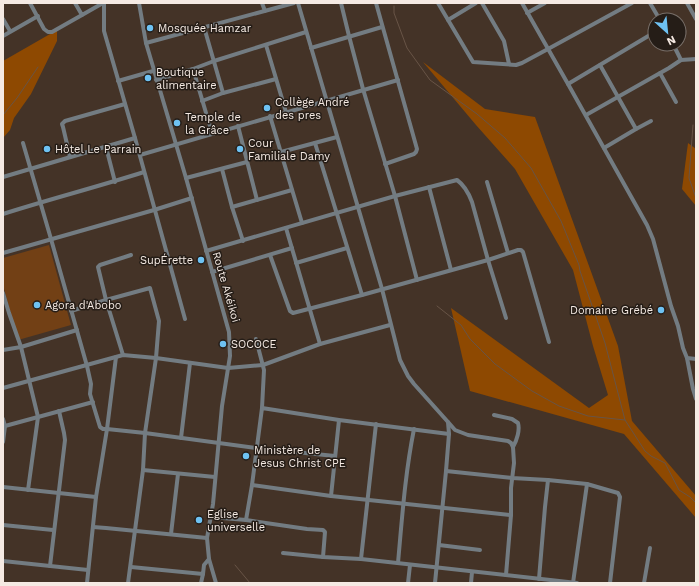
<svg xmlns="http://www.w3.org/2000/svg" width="699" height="586" font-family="'Work Sans',sans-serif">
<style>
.green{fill:#724015}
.forest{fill:#8e4901}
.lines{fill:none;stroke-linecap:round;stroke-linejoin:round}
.stream{stroke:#685446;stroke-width:1}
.minor{stroke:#737c82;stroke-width:4}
.poi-dot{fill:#6ec2f3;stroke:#251d17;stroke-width:1.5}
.labels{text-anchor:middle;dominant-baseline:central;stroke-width:3;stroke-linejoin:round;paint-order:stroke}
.poi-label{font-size:11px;fill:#f5eae3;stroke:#251d17;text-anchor:start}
.street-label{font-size:11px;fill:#f5eae3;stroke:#251d17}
</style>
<rect width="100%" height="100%" fill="#443327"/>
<polygon class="green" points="49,245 71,325 18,340 3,285 3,258"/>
<g class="forest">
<polygon points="57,30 57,41 31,94 14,118 10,130 3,138 3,61"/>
<polygon points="423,62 485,109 535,117 618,346 632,421 696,496 696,518 624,434 470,391 451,308 589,408 608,395 593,346 573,270 515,169 476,125"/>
<polygon points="688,143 696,149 696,206 682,189"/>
</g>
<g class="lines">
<g class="stream">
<polyline points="394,6 394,13 407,48 430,80 477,114 505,138 531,168 561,221 579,265 580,271 605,343 625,420 645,451 651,456 665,463 679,490 690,497 696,503"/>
<polyline points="3,115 17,98 38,67"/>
<polyline points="693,125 689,178 696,198"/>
<polyline points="437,306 461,325 470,339 495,364 532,391 559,406 588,416 625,420"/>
<polyline points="235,565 250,583"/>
</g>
<g class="minor">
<polyline points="30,3 44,29 48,32 52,32 82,15"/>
<polyline points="75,3 82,15 103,3"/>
<polyline points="104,3 104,31 135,138 185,319"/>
<polyline points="139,3 146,43 186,178 229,332 230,356 222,406 213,504 207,538 209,559 216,583"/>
<polyline points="262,3 265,11"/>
<polyline points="298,3 382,289 400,360 408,376 414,384 448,422 449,434 446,471 435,583"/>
<polyline points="341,3 349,36 363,89 395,196 417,280"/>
<polyline points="376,3 417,149 416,152 414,154 385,164"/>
<polyline points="438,3 473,62 516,65 522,63 548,49 632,3"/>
<polyline points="482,3 504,41 509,64"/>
<polyline points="522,3 568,84 647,225 653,239 671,306 678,326 683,348 687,358 696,359"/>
<polyline points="650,3 660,20"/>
<polyline points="687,3 696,19"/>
<polyline points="527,13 545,3"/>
<polyline points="3,19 10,31"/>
<polyline points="448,20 476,3"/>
<polyline points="204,27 223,93"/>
<polyline points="3,36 38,16"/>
<polyline points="146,43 294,3"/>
<polyline points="673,44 681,60"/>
<polyline points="266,45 286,112"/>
<polyline points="311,48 382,27"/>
<polyline points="600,65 636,129 651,121"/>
<polyline points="193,69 212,133"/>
<polyline points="660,73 676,102"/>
<polyline points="156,80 193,69 214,61 306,32"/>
<polyline points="118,81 153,71"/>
<polyline points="568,84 655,32"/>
<polyline points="202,101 223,93 276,79"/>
<polyline points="586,115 669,68 681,60 696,59"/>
<polyline points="270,116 302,223"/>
<polyline points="238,126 257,200"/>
<polyline points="23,143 51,239 87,366 91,384 90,394 100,427 103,429 107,429 116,357"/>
<polyline points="315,143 362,295"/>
<polyline points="106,147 115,182"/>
<polyline points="604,148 636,129"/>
<polyline points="281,152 337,137"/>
<polyline points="140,155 398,80"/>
<polyline points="70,157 63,127 62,124 65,121 125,104"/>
<polyline points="222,169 232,207 243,241"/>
<polyline points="3,177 135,138"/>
<polyline points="186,178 247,162"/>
<polyline points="487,182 508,253"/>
<polyline points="429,187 451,270"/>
<polyline points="232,207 292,190"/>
<path d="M3,214C50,199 97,187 144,172"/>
<polyline points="286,228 320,344"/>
<path d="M206,251L395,196L457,180C464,185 469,194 472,202L488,260L506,318"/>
<polyline points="3,253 154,210 192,198"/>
<polyline points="270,255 290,311 293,313 362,295 488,260 518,250 521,250 523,252 549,342"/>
<polyline points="296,263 347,248"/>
<polyline points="212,272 292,248"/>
<polyline points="3,293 9,313 21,347 38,417 28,490"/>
<polyline points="71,311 106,300 150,288 159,321 156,358 145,433 143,470 128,583"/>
<polyline points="256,339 264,370 262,408"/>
<polyline points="3,350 21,347 77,330"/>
<polyline points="123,355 106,300 98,267 100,265 131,255"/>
<polyline points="687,358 693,389 696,399"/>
<polyline points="3,388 123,355 156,358 228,368 263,365 320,344 390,325"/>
<path d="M494,415L512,419L518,423C520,430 517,440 513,447"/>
<polyline points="3,419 5,426"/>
<polyline points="448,422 455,430 468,435 508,441 511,443 513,447 514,463 511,488 511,515 506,575"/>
<polyline points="181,438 190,363"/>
<polyline points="3,442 5,426 93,402"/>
<polyline points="143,470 215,477"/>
<polyline points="446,471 512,478 548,480 587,484 618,493 620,497 610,583"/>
<polyline points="252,485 331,496 511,515"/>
<polyline points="3,487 96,497"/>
<polyline points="331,496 339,420"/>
<polyline points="211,517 246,520 307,529 323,530 325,532 323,557"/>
<polyline points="246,520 252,485 262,408 339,420 449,434"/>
<polyline points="3,525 53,530"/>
<polyline points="93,527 106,528 207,538"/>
<polyline points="171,534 178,474"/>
<polyline points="439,545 480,550"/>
<polyline points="283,553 323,557 361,559 577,583"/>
<polyline points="361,559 376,424"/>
<polyline points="3,561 88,570"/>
<path d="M398,563C402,519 405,474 414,429"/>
<polyline points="50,566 65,440 64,433 59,411"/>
<polyline points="131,567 203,574 204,565 209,559"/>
<polyline points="539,579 545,507 548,480"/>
<polyline points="87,583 96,497 107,429 145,433 256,448 335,456"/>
<polyline points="201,583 203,574"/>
<polyline points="408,583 410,565"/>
<polyline points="471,583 472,572"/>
<polyline points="573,583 587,484"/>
<polyline points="644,583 650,548"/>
</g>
</g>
<g class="poi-dot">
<circle cx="150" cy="28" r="4"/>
<circle cx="148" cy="78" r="4"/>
<circle cx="267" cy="108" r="4"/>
<circle cx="177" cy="123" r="4"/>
<circle cx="47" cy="149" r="4"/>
<circle cx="240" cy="149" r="4"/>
<circle cx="201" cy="260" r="4"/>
<circle cx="37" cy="305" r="4"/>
<circle cx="661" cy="310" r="4"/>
<circle cx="223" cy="344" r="4"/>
<circle cx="246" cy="456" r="4"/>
<circle cx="199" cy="520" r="4"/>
</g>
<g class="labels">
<g class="poi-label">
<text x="158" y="28">Mosquée Hamzar</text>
<text x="156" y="72">Boutique<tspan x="156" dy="13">alimentaire</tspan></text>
<text x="275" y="102">Collège André<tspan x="275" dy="13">des pres</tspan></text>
<text x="185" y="117">Temple de<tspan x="185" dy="13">la Grâce</tspan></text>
<text x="248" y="143">Cour<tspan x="248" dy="13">Familiale Damy</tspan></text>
<text x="55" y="149">Hôtel Le Parrain</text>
<text x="193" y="260" text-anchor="end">SupÉrette</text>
<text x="45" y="305">Agora d'Abobo</text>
<text x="653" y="310" text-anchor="end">Domaine Grébé</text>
<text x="231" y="344">SOCOCE</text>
<text x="254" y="450">Ministère de<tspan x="254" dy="13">Jesus Christ CPE</tspan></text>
<text x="207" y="514">Eglise<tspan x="207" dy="13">universelle</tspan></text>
</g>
<g class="street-label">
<text transform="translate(226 287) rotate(74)">Route Akéikoi</text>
</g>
</g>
<rect width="699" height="586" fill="none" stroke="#f5eae3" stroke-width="8"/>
<g transform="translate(667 32) rotate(153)"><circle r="19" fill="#251d17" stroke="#786f69"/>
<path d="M0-3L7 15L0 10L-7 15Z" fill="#6ec2f3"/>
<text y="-6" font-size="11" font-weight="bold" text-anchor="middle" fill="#f5eae3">N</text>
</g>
</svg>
